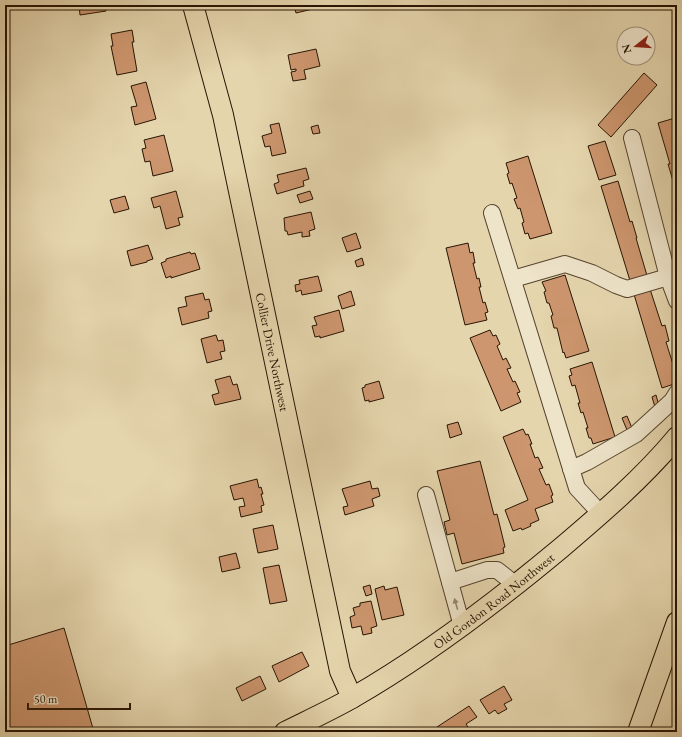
<svg xmlns="http://www.w3.org/2000/svg" width="682" height="737" font-family="'EB Garamond',serif">
<style>
.building{fill:#cd966e;stroke:#271403}
.lines{fill:none;stroke-linecap:round;stroke-linejoin:round}
.minor-casing{stroke:#56442e;stroke-width:18}
.major-casing{stroke:#271403;stroke-width:22}
.minor{stroke:#eee4ca;stroke-width:16}
.major{stroke:#e5d5ad;stroke-width:20}
.oneway{fill:#948670}
.labels{text-anchor:middle;dominant-baseline:central;stroke-width:3;stroke-linejoin:round;paint-order:stroke}
.street-label{font-size:13px;fill:#271403;stroke:#eee4ca}
</style>
<rect width="100%" height="100%" fill="#e5d5ad"/>
<filter id="stains"><feTurbulence type="fractalNoise" baseFrequency=".005" numOctaves="4"/><feColorMatrix values="0 0 0 0 .2 0 0 0 0 .09 0 0 0 0 .02 0 0 0 .5 -.17"/></filter>
<radialGradient id="worn" r=".72"><stop offset=".6" stop-color="#630" stop-opacity="0"/><stop offset="1" stop-color="#630" stop-opacity=".3"/></radialGradient>
<g class="building">
<polygon points="79,5 105,5 106,11 80,15"/>
<polygon points="294,5 321,5 321,7 296,13"/>
<polygon points="132,30 134,42 132,42 137,71 117,75 111,46 113,46 111,34"/>
<polygon points="316,49 320,66 304,70 306,79 293,81 291,72 296,71 296,69 291,70 288,55"/>
<polygon points="644,73 657,85 611,137 598,125"/>
<polygon points="146,82 156,119 135,125 131,107 137,106 131,86"/>
<polygon points="675,118 677,123 677,186 675,180 673,181 668,164 670,164 658,123"/>
<polygon points="279,123 286,153 272,156 270,146 265,147 262,136 272,133 270,125"/>
<polygon points="318,125 320,133 313,134 311,127"/>
<polygon points="164,135 173,171 153,176 150,161 145,162 142,149 146,148 144,140"/>
<polygon points="605,141 616,175 599,180 588,146"/>
<polygon points="528,156 552,233 530,239 528,233 525,234 522,223 524,222 520,208 518,209 514,199 517,198 512,183 510,184 507,174 509,173 506,163"/>
<polygon points="306,168 309,179 303,181 304,186 277,194 274,184 279,182 277,175"/>
<polygon points="618,181 630,222 632,221 637,238 636,238 648,279 631,284 601,186"/>
<polygon points="176,191 183,217 178,218 180,225 166,229 160,206 154,208 151,198"/>
<polygon points="310,191 313,199 300,203 297,195"/>
<polygon points="125,196 129,209 114,213 110,200"/>
<polygon points="311,212 315,229 309,231 310,236 302,237 302,232 288,235 287,231 285,231 284,218"/>
<polygon points="356,233 361,248 347,252 342,238"/>
<polygon points="468,243 470,253 473,252 475,263 473,263 477,279 479,278 481,287 479,287 483,303 485,302 488,312 485,313 487,320 465,325 446,248"/>
<polygon points="148,245 153,259 147,261 147,262 131,266 127,251"/>
<polygon points="190,252 191,254 195,253 200,269 171,278 171,276 166,278 161,263 166,261 166,259"/>
<polygon points="362,258 364,265 357,267 355,261"/>
<polygon points="565,275 589,351 566,358 564,352 563,353 557,328 554,328 551,316 553,315 549,303 547,303 544,292 546,291 542,282"/>
<polygon points="318,276 322,291 302,295 301,290 296,292 295,285 300,284 299,280"/>
<polygon points="649,286 662,326 665,325 669,341 666,342 677,377 677,383 662,388 633,291"/>
<polygon points="351,291 355,305 342,309 338,296"/>
<polygon points="203,293 205,300 209,299 212,311 208,312 209,318 182,325 178,308 187,306 185,297"/>
<polygon points="339,310 344,331 320,338 320,336 315,337 312,326 317,325 314,317"/>
<polygon points="490,330 493,336 496,335 500,344 497,346 503,360 506,358 511,368 507,369 513,382 515,381 520,392 517,393 521,402 501,411 470,338"/>
<polygon points="216,335 218,341 223,340 225,351 220,352 222,359 207,363 201,339"/>
<polygon points="592,362 615,437 593,444 591,438 589,438 586,428 588,428 583,412 581,413 578,403 580,403 575,385 572,386 569,376 572,375 570,369"/>
<polygon points="230,376 233,385 237,384 241,399 215,405 212,395 219,393 215,380"/>
<polygon points="379,381 384,398 369,402 369,400 365,401 362,388 365,387 365,385"/>
<polygon points="656,395 659,406 655,407 652,397"/>
<polygon points="627,416 632,428 627,430 622,418"/>
<polygon points="458,422 462,434 450,438 447,425"/>
<polygon points="523,429 526,435 528,434 532,444 530,444 535,458 538,457 543,468 539,469 546,485 549,484 553,495 551,496 553,502 535,509 539,520 530,524 531,526 522,530 521,528 513,531 505,510 528,500 503,437"/>
<polygon points="480,461 494,515 497,514 505,547 503,548 504,553 462,564 454,533 447,535 444,522 450,520 437,471"/>
<polygon points="257,479 259,488 261,487 263,494 261,494 264,505 261,506 262,512 241,517 239,507 245,506 243,498 234,500 230,486"/>
<polygon points="370,481 372,489 378,488 380,496 372,499 374,506 345,515 343,507 348,506 342,489"/>
<polygon points="273,525 278,549 258,553 253,529"/>
<polygon points="236,553 240,568 222,572 219,557"/>
<polygon points="279,565 287,601 270,604 263,568"/>
<polygon points="370,585 372,594 366,596 363,587"/>
<polygon points="384,586 385,590 397,587 404,615 382,620 375,589"/>
<polygon points="371,601 377,626 371,628 372,633 363,635 361,626 352,628 350,617 355,615 353,608 360,606 360,603"/>
<polygon points="64,628 94,732 5,732 5,646"/>
<polygon points="302,652 309,666 279,682 272,666"/>
<polygon points="260,676 266,689 242,701 236,688"/>
<polygon points="504,686 512,700 504,704 507,709 498,714 495,710 489,714 480,700"/>
<polygon points="469,706 477,717 466,724 471,732 440,732 437,727"/>
</g>
<g class="lines">
<g class="minor-casing">
<g id="minor">
<polyline points="632,138 668,277 677,301"/>
<polyline points="492,213 577,488 601,514"/>
<polyline points="513,279 565,264 592,273 616,285 627,289 668,277"/>
<polyline points="571,469 587,462 636,434 672,401 677,393"/>
<polyline points="426,495 462,626"/>
<polyline points="450,582 487,570 497,570 516,585"/>
</g>
</g>
<g class="major-casing">
<g id="major">
<path id="s1" d="M193,5L223,115L340,671L352,698"/>
<path id="s2" d="M285,732C307,721 331,710 352,698C427,655 495,603 561,548C601,514 643,478 677,437"/>
<polyline points="638,732 677,622"/>
</g>
</g>
<use href="#minor" class="minor"/>
<use href="#major" class="major"/>
</g>
<defs><path id="oneway-solid" d="M-6-.8H1V-3.2L6.5 0L1 3.2V.8H-6Z"/></defs>
<use class="oneway" href="#oneway-solid" transform="translate(456 604) rotate(-106)"/>
<g class="labels">
<g class="street-label">
<text stroke="none"><textPath href="#s1" startOffset="356">Collier Drive Northwest</textPath></text>
<text stroke="none"><textPath href="#s2" startOffset="247">Old Gordon Road Northwest</textPath></text>
</g>
</g>
<rect width="682" height="737" fill="none" stroke="#e5d5ad" stroke-width="20"/>
<rect x="6" y="6" width="670" height="725" fill="none" stroke="#271403" stroke-width="2"/>
<rect x="10" y="10" width="662" height="717" fill="none" stroke="#271403"/>
<g transform="translate(636 46) rotate(253)"><circle r="19" fill="#eee4ca" stroke="#9e917a"/>
<path d="M0-3L7 15L0 10L-7 15Z" fill="#8f2418"/>
<text y="-6" font-size="11" font-weight="bold" text-anchor="middle" fill="#271403">N</text>
</g>
<path d="M28 703v6h102v-6" fill="none" stroke="#271403" stroke-width="2"/>
<text x="34" y="703" font-size="12" fill="#271403" stroke="#eee4ca" stroke-width="3" paint-order="stroke">50 m</text>
<rect width="100%" height="100%" filter="url(#stains)"/>
<rect width="100%" height="100%" fill="url(#worn)"/>
</svg>
